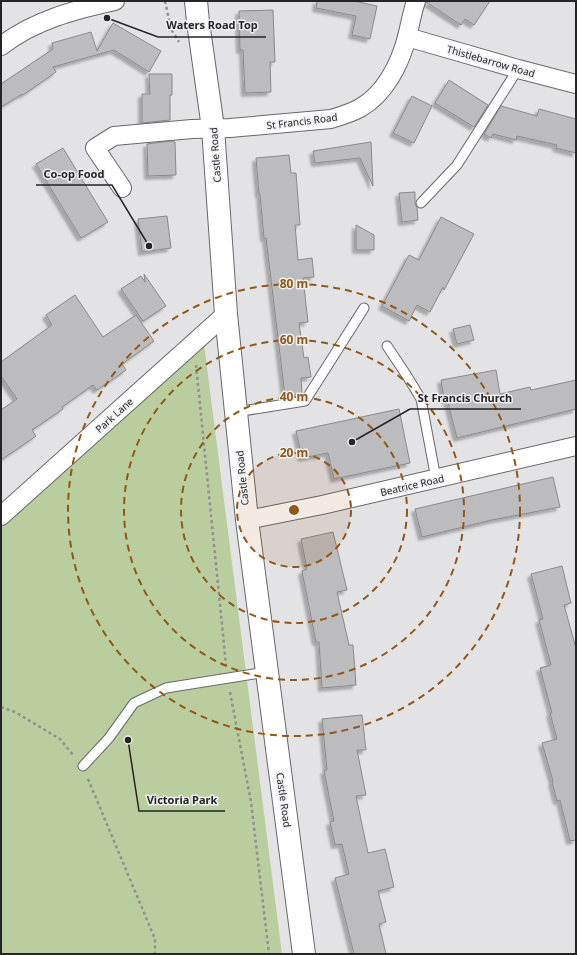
<svg xmlns="http://www.w3.org/2000/svg" width="577" height="955" font-family="'Noto Sans',sans-serif">
<style>
.green{fill:#b9cd9f}
.building{fill:#bcbcbf;stroke:#8a898c;filter:url(#shadow)}
.lines{fill:none;stroke-linecap:round;stroke-linejoin:round}
.lane-casing{stroke:#68676a;stroke-width:11}
.street-casing{stroke:#68676a;stroke-width:20}
.primary-casing{stroke:#68676a;stroke-width:24}
.path{stroke:#909092;stroke-width:2.5;stroke-dasharray:3 3;stroke-linecap:butt}
.lane{stroke:#fff;stroke-width:9}
.street{stroke:#fff;stroke-width:18}
.primary{stroke:#fff;stroke-width:22}
.ring{fill:none;stroke:#925617;stroke-width:2;stroke-dasharray:7 5}
.labels{text-anchor:middle;dominant-baseline:central;stroke-width:3;stroke-linejoin:round;paint-order:stroke}
.street-label{font-size:10px;fill:#252526;stroke:#f0f0f3}
.centre{fill:#925617;stroke:#f0f0f3;stroke-width:2}
.ring-label{font-size:12px;text-anchor:middle;font-weight:bold;fill:#925617;stroke:#f0f0f3;stroke-width:3;stroke-linejoin:round;paint-order:stroke}
.leader{fill:none;stroke:#252526;stroke-width:1.5}
.callout-dot{fill:#252526;stroke:#f0f0f3;stroke-width:1.5}
.callout-label{font-size:11px;text-anchor:middle;font-weight:bold;fill:#252526;stroke:#f0f0f3;stroke-width:3;stroke-linejoin:round;paint-order:stroke}
</style>
<defs>
<filter id="shadow"><feDropShadow dx="-3.5" dy="3.5" stdDeviation="1" flood-color="#0004"/></filter>
</defs>
<rect width="100%" height="100%" fill="#e3e3e6"/>
<polygon class="green" points="204,344 282,954 1,954 1,527"/>
<g class="building">
<polygon points="317,1 354,1 377,6 370,39 352,35 356,16 316,8"/>
<polygon points="426,1 490,1 474,25 465,19 461,25 426,2"/>
<polygon points="273,10 275,62 270,62 271,92 245,93 243,50 240,50 239,11"/>
<polygon points="113,23 161,51 149,72 114,50 53,67 56,72 23,95 22,94 1,107 1,84 53,49 52,43 91,32 97,51"/>
<polygon points="149,74 172,74 172,95 170,95 170,120 142,123 142,94 150,94"/>
<polygon points="449,80 488,105 474,127 435,103"/>
<polygon points="412,96 432,106 414,143 393,133"/>
<polygon points="501,106 537,116 539,109 576,119 576,153 556,148 557,145 517,136 516,140 493,134 491,138 484,134"/>
<polygon points="171,141 175,142 176,175 148,176 147,144"/>
<polygon points="371,142 373,186 360,158 315,163 313,151"/>
<polygon points="63,148 108,222 81,238 36,164"/>
<polygon points="289,155 291,173 296,173 300,225 295,225 298,260 312,258 314,277 303,278 308,322 299,323 304,358 308,357 311,377 301,378 302,394 285,396 266,238 264,238 260,194 259,194 256,158"/>
<polygon points="415,192 415,204 417,207 418,220 402,222 399,193"/>
<polygon points="167,216 171,248 142,252 138,219"/>
<polygon points="441,217 474,234 444,290 443,287 430,312 417,305 409,321 382,306 409,255 419,260"/>
<polygon points="356,225 374,235 374,250 356,250"/>
<polygon points="144,274 166,306 143,321 121,289 141,276 145,282"/>
<polygon points="75,295 103,337 136,315 154,341 122,364 126,370 97,390 93,385 62,407 63,409 32,430 36,436 1,460 1,410 17,399 1,376 1,362 52,325 46,315"/>
<polygon points="470,325 474,340 457,344 453,329"/>
<polygon points="496,370 500,394 530,387 531,390 576,380 576,409 457,438 447,399 444,399 441,380"/>
<polygon points="399,409 410,463 334,479 328,453 302,458 296,431"/>
<polygon points="553,477 560,507 492,520 422,537 415,509"/>
<polygon points="333,532 347,590 337,592 349,645 353,645 356,685 322,688 319,642 316,642 302,571 307,569 301,539"/>
<polygon points="562,566 571,603 564,605 576,648 576,840 570,841 560,800 557,801 552,782 553,781 542,743 557,739 550,713 552,713 540,668 551,665 539,620 543,619 531,574"/>
<polygon points="362,715 366,750 357,750 366,795 356,796 368,853 385,849 394,887 378,891 386,922 379,924 386,954 354,954 335,878 349,874 342,844 335,845 330,822 334,821 324,771 327,770 322,719"/>
</g>
<g class="lines">
<g class="lane-casing">
<g id="lane">
<polyline points="421,203 457,165 518,69"/>
<polyline points="387,346 407,376 421,399 436,479"/>
<polyline points="236,412 305,401 364,308"/>
<polyline points="83,766 109,738 134,703 166,688 266,672"/>
</g>
</g>
<g class="street-casing">
<g id="street">
<polyline points="407,37 518,69 576,84"/>
<path d="M1,46C35,20 74,10 115,1"/>
<path d="M122,188L95,148L114,136L192,129L230,128L331,119C341,116 351,113 360,108C385,94 400,64 407,37C410,25 412,13 416,1"/>
<polyline points="1,516 226,314"/>
<polyline points="247,520 322,505 576,446"/>
</g>
</g>
<g class="primary-casing">
<polyline id="primary" points="196,1 198,22 213,128 226,314 247,520 304,954"/>
</g>
<g class="path">
<polyline points="165,1 171,29 179,42"/>
<polyline points="196,365 226,665"/>
<polyline points="230,692 251,802 269,954"/>
<polyline points="1,707 15,712 60,739 74,756"/>
<polyline points="88,779 155,939 155,954"/>
</g>
<use href="#lane" class="lane"/>
<use href="#street" class="street"/>
<use href="#primary" class="primary"/>
</g>
<circle cx="294" cy="510" r="57" fill="#925617" fill-opacity=".12"/>
<g class="ring">
<circle cx="294" cy="510" r="57"/>
<circle cx="294" cy="510" r="113"/>
<circle cx="294" cy="510" r="170"/>
<circle cx="294" cy="510" r="226"/>
</g>
<g class="labels">
<g class="street-label">
<text transform="translate(491 61) rotate(16)">Thistlebarrow Road</text>
<text transform="translate(302 121) rotate(-7)">St Francis Road</text>
<text transform="translate(215 155) rotate(-94)">Castle Road</text>
<text transform="translate(114 415) rotate(-42)">Park Lane</text>
<text transform="translate(242 478) rotate(-96)">Castle Road</text>
<text transform="translate(412 485) rotate(-13)">Beatrice Road</text>
<text transform="translate(284 800) rotate(82)">Castle Road</text>
</g>
</g>
<circle cx="294" cy="510" r="6" class="centre"/>
<g class="ring-label">
<text x="294" y="288">80 m</text>
<text x="294" y="344">60 m</text>
<text x="294" y="401">40 m</text>
<text x="294" y="457">20 m</text>
</g>
<path class="leader" d="M107 18L158 37H266M149 246L112 185H36M352 442L410 409H521M128 740L139 811H225"/>
<g class="callout-dot">
<circle cx="107" cy="18" r="4"/>
<circle cx="149" cy="246" r="4"/>
<circle cx="352" cy="442" r="4"/>
<circle cx="128" cy="740" r="4"/>
</g>
<g class="callout-label">
<text x="212" y="29">Waters Road Top</text>
<text x="74" y="178">Co-op Food</text>
<text x="465" y="402">St Francis Church</text>
<text x="182" y="804">Victoria Park</text>
</g>
<rect width="577" height="955" fill="none" stroke="#252526" stroke-width="4"/>
</svg>
